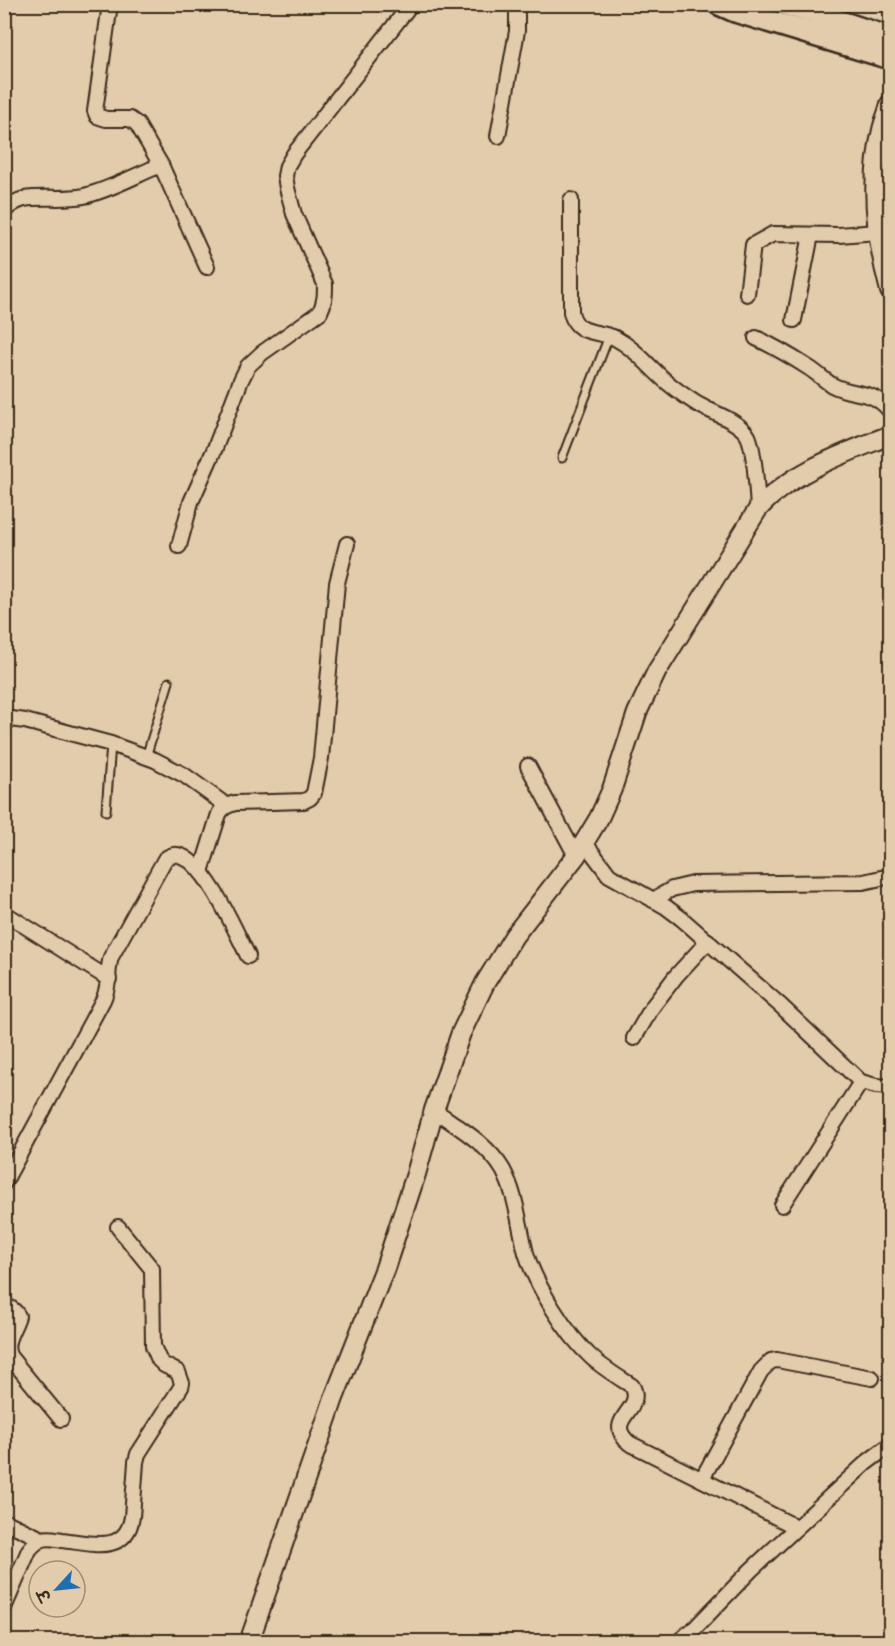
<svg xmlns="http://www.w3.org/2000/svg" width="895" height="1646" font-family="'Comic Neue','Playpen Sans Deva',sans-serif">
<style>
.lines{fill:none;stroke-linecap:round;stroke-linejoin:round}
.lane-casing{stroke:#3b2a1e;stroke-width:11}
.street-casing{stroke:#3b2a1e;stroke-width:18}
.secondary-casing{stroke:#3b2a1e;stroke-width:22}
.primary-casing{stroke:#3b2a1e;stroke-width:26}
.lane{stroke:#e3ccac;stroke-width:7}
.street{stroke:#e3ccac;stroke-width:14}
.secondary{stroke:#e3ccac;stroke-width:18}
.primary{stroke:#e3ccac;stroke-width:21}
</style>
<rect width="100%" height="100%" fill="#e3ccac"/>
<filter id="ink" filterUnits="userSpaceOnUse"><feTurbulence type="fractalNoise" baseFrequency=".0167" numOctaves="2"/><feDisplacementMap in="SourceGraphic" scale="12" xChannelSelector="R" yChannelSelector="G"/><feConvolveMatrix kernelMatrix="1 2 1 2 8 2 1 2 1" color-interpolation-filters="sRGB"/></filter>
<g filter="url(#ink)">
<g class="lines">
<g class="lane-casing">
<g id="lane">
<polyline points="562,458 609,336"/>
<polyline points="146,757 169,682"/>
<polyline points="106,811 111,744"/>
</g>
</g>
<g class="street-casing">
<g id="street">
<polyline points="110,4 95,111 97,116 106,119 130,119 137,124 161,165 207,267"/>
<polyline points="498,136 517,31 517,4"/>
<path d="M571,200V312C576,336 598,330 615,338C636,349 650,368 668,383C676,390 685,396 694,402C709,412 739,420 748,436C755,450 757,493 758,509"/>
<path d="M4,211C9,206 16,201 24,199C43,196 64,200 84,196C110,190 136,175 161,165"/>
<polyline points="747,294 753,245 773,234 839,235 890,231"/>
<polyline points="794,320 811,235"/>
<path d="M756,338C775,347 792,357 809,368C817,373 824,380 832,385C855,397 872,388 890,411"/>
<path d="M179,546L191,502L215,448L241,380L248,366L262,353L320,312C325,302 325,294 325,284L294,214L287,188L285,176L287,166L294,154L411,4"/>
<polyline points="4,718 25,721 111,744 155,760 184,775 227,806"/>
<polyline points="528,766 576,856"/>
<polyline points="585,843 609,875 666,907 682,919 781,1006 861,1082 876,1086 890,1087"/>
<path d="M201,872L219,814C223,807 228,805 235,803L304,801L310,798L314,793L321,758L337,583L347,544"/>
<polyline points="653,900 672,889 693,884 863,882 890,876"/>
<polyline points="9,916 109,979"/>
<polyline points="634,1038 653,1006 676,976 708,941"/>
<path d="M434,1110C458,1127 488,1144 503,1170C517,1196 519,1226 526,1253C536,1286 566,1334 591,1357C603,1368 618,1377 632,1386C646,1410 602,1419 629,1443L796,1527"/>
<path d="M4,1183L103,1000C111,983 106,974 111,957L165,859C169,856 173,854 178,855C205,860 236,932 248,956"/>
<polyline points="782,1205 861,1082"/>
<path d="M4,1305C11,1308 15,1310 18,1316C14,1330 2,1343 10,1357L61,1419"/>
<polyline points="702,1479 761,1371 771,1361 777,1360 872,1378"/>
<polyline points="4,1521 42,1539"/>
<path d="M4,1608L29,1550C33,1545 37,1541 43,1539C49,1537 56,1539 62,1540C90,1543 126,1555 132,1517L136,1462L138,1454L181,1387L182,1383L178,1372L164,1365L159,1360L153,1346L152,1269L118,1227"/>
<polyline points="678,1642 695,1628 751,1570 866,1463 890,1445"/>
</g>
</g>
<g class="secondary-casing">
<g id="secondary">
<path d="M890,104C888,113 884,121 882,130C869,184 876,239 890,291"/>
<path d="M249,1642L334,1398L385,1268L416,1174L434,1110L461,1033L485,983L514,936L576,856L599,818L612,789L637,713L657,671L758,509C790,472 846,453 890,435"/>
</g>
</g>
<g class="primary-casing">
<g id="primary">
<polyline points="719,4 735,11 890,58"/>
<polyline points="785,4 890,38"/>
</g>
</g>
<use href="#lane" class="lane"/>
<use href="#street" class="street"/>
<use href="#secondary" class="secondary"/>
<use href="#primary" class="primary"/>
</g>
</g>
<rect width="895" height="1646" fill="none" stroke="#e3ccac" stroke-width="24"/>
<rect x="12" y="12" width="871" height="1622" fill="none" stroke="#3b2a1e" stroke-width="2" filter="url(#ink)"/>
<g transform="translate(57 1589) rotate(243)"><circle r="28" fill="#e3ccac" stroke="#a08b73" stroke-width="1.5"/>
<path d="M0-4.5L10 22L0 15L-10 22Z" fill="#1f6fb2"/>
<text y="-9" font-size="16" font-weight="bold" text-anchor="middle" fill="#3b2a1e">उ</text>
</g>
</svg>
